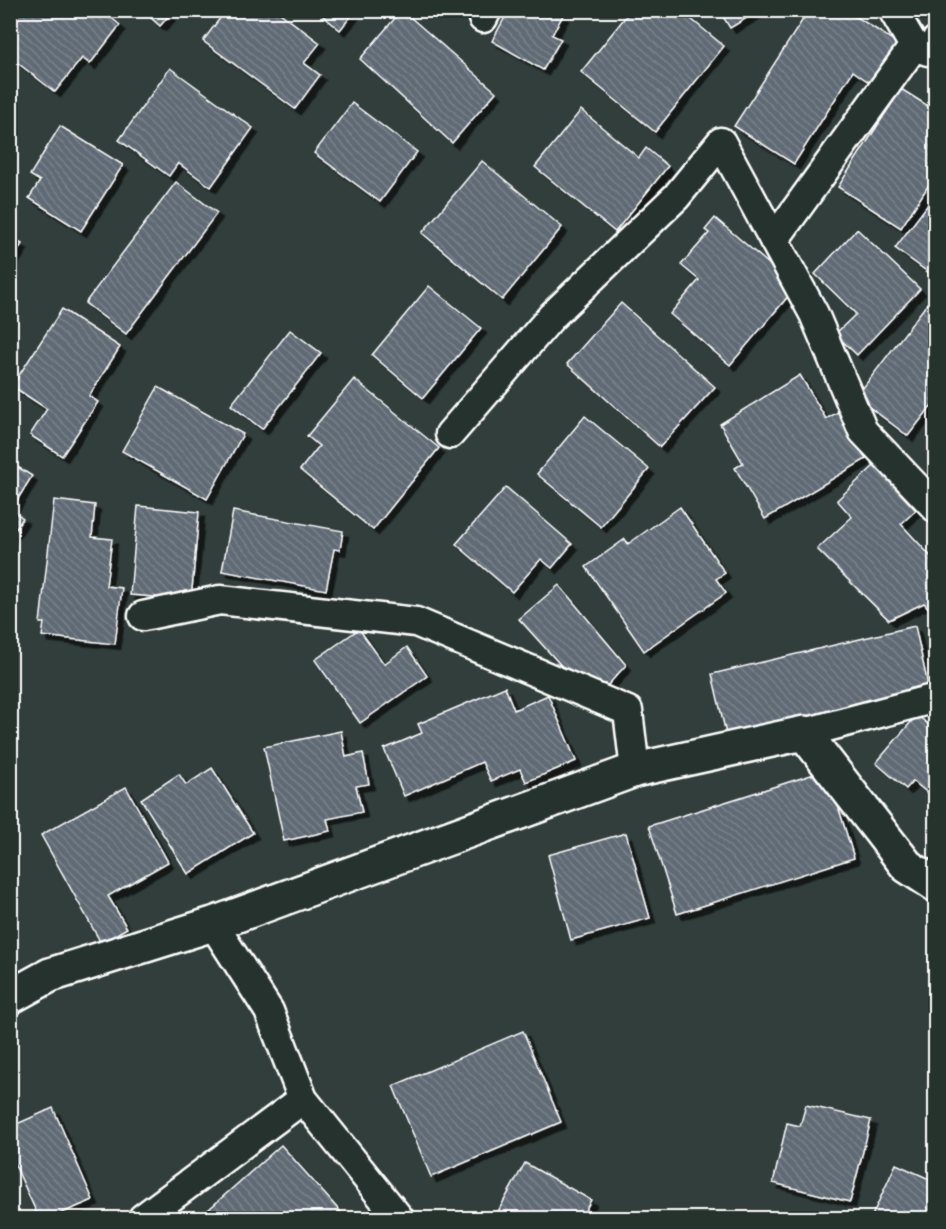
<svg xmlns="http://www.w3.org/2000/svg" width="946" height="1229" font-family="Mali,sans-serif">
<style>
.building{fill:url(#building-back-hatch);stroke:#fff;stroke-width:1.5;filter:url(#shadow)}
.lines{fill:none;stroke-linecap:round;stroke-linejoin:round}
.street-casing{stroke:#fff;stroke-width:33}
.secondary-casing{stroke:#fff;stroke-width:38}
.street{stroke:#26332d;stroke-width:28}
.secondary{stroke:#26332d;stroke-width:33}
</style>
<defs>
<pattern id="building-back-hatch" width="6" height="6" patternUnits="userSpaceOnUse" patternTransform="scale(1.5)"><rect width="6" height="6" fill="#616b75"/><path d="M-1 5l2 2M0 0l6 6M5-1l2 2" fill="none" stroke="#79818a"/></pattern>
<filter id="shadow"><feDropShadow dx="5.5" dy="5.5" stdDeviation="0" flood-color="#0009"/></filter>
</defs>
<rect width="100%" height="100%" fill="#323e3b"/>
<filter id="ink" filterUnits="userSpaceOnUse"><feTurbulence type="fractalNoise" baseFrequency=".0167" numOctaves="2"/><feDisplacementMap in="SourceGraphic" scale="12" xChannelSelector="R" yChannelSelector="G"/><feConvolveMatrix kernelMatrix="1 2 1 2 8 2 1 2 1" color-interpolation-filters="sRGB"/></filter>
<g filter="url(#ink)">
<g class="building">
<polygon points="10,10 102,10 120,25 90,64 82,58 55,92 10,57"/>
<polygon points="142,10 174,10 160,26"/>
<polygon points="226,10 276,10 320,43 304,63 320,75 295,109 203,41"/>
<polygon points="316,10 356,10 340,30"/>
<polygon points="402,10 496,92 452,143 360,59"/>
<polygon points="509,10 566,10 552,35 561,39 543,70 492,41"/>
<polygon points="631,10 680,10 724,46 655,132 581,72"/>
<polygon points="719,10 760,10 730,28"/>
<polygon points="809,10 846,10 899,44 873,85 853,71 794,164 734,126"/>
<polygon points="170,68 253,128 211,187 178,163 169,176 119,140"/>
<polygon points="901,89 936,111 936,174 901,228 838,187"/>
<polygon points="352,103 417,152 380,202 314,153"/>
<polygon points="581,110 639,158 646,148 668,166 615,232 535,167"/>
<polygon points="60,126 123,165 81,231 29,198 40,181 30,175"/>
<polygon points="482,161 562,227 502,300 422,233"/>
<polygon points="176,182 217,213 126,334 85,303"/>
<polygon points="936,194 936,278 895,248"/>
<polygon points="715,218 796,287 730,365 670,314 699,280 681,265 709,233 705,230"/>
<polygon points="857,229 920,289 857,355 835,334 856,314 815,274"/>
<polygon points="10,237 22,244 10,263"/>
<polygon points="429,286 481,328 423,398 372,355"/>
<polygon points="933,296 936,298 936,400 908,436 856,397"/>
<polygon points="621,303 715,387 660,447 567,364"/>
<polygon points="62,309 120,347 89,396 98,402 62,456 30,435 47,409 12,386"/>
<polygon points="290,330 321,353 262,429 231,405"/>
<polygon points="800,375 826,419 838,412 866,459 765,519 735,468 743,463 720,424"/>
<polygon points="354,379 439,448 373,530 300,470 319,446 307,436"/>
<polygon points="158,387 243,434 207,499 122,451"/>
<polygon points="585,416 649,469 601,527 537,474"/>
<polygon points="10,462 32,476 11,510 23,518 10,538"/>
<polygon points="875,465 916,510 901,524 936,562 936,616 924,603 889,620 817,549 852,517 837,500"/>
<polygon points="506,487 572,544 552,568 541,559 512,592 456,544"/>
<polygon points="54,500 95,505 92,537 112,539 106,586 122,588 115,644 42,636 44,623 40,623"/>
<polygon points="138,506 199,512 191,600 130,595"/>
<polygon points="680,507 725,573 716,579 726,593 644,651 586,567 625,539 628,544"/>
<polygon points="233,511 343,531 340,550 334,549 326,590 222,571"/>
<polygon points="559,585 626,665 608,685 568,673 519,619"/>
<polygon points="915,626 929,690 727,738 712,674"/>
<polygon points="359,629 384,664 407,647 427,676 360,723 315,660"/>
<polygon points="505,687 514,710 548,695 576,761 526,782 520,769 491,781 482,762 404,796 384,749 422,733 418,724"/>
<polygon points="917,715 936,731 936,800 913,781 906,789 876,763"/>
<polygon points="341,731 346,757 363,753 369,784 356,786 362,812 327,819 330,831 284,841 264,747"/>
<polygon points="212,768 253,833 188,874 141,799 179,774 186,785"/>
<polygon points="827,770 854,858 677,914 649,826"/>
<polygon points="126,787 168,862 108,896 127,928 101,943 41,835"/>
<polygon points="626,833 650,918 571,940 548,855"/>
<polygon points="523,1031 561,1122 431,1177 393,1086"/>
<polygon points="806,1105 871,1120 850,1202 773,1183 787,1123 800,1126"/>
<polygon points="53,1108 93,1200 50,1218 39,1218 10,1154 10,1127"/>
<polygon points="281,1145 346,1218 199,1218"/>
<polygon points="525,1163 591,1200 581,1218 502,1218 496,1215"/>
<polygon points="896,1164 936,1182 936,1218 871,1218"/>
</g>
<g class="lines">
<g class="street-casing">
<g id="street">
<polyline points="893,10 914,46"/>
<polyline points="483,18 487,10"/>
<polyline points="774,240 914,46 928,51 936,41"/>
<polyline points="450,434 552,316 676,197 721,142 814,314 863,431 936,508"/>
<polyline points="143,616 220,600 416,622 628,711 635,770"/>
<polyline points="804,733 936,698"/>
<polyline points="213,924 269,1011 303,1099 399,1218"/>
<polyline points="143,1218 303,1099"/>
</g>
</g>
<g class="secondary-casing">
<polyline id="secondary" points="10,997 50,975 213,924 635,770 804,733 907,866 936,885"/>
</g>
<use href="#street" class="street"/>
<use href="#secondary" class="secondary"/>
</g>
</g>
<rect width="946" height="1229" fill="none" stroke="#26332d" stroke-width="36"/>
<rect x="18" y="18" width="910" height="1193" fill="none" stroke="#fff" stroke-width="2" filter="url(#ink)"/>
</svg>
